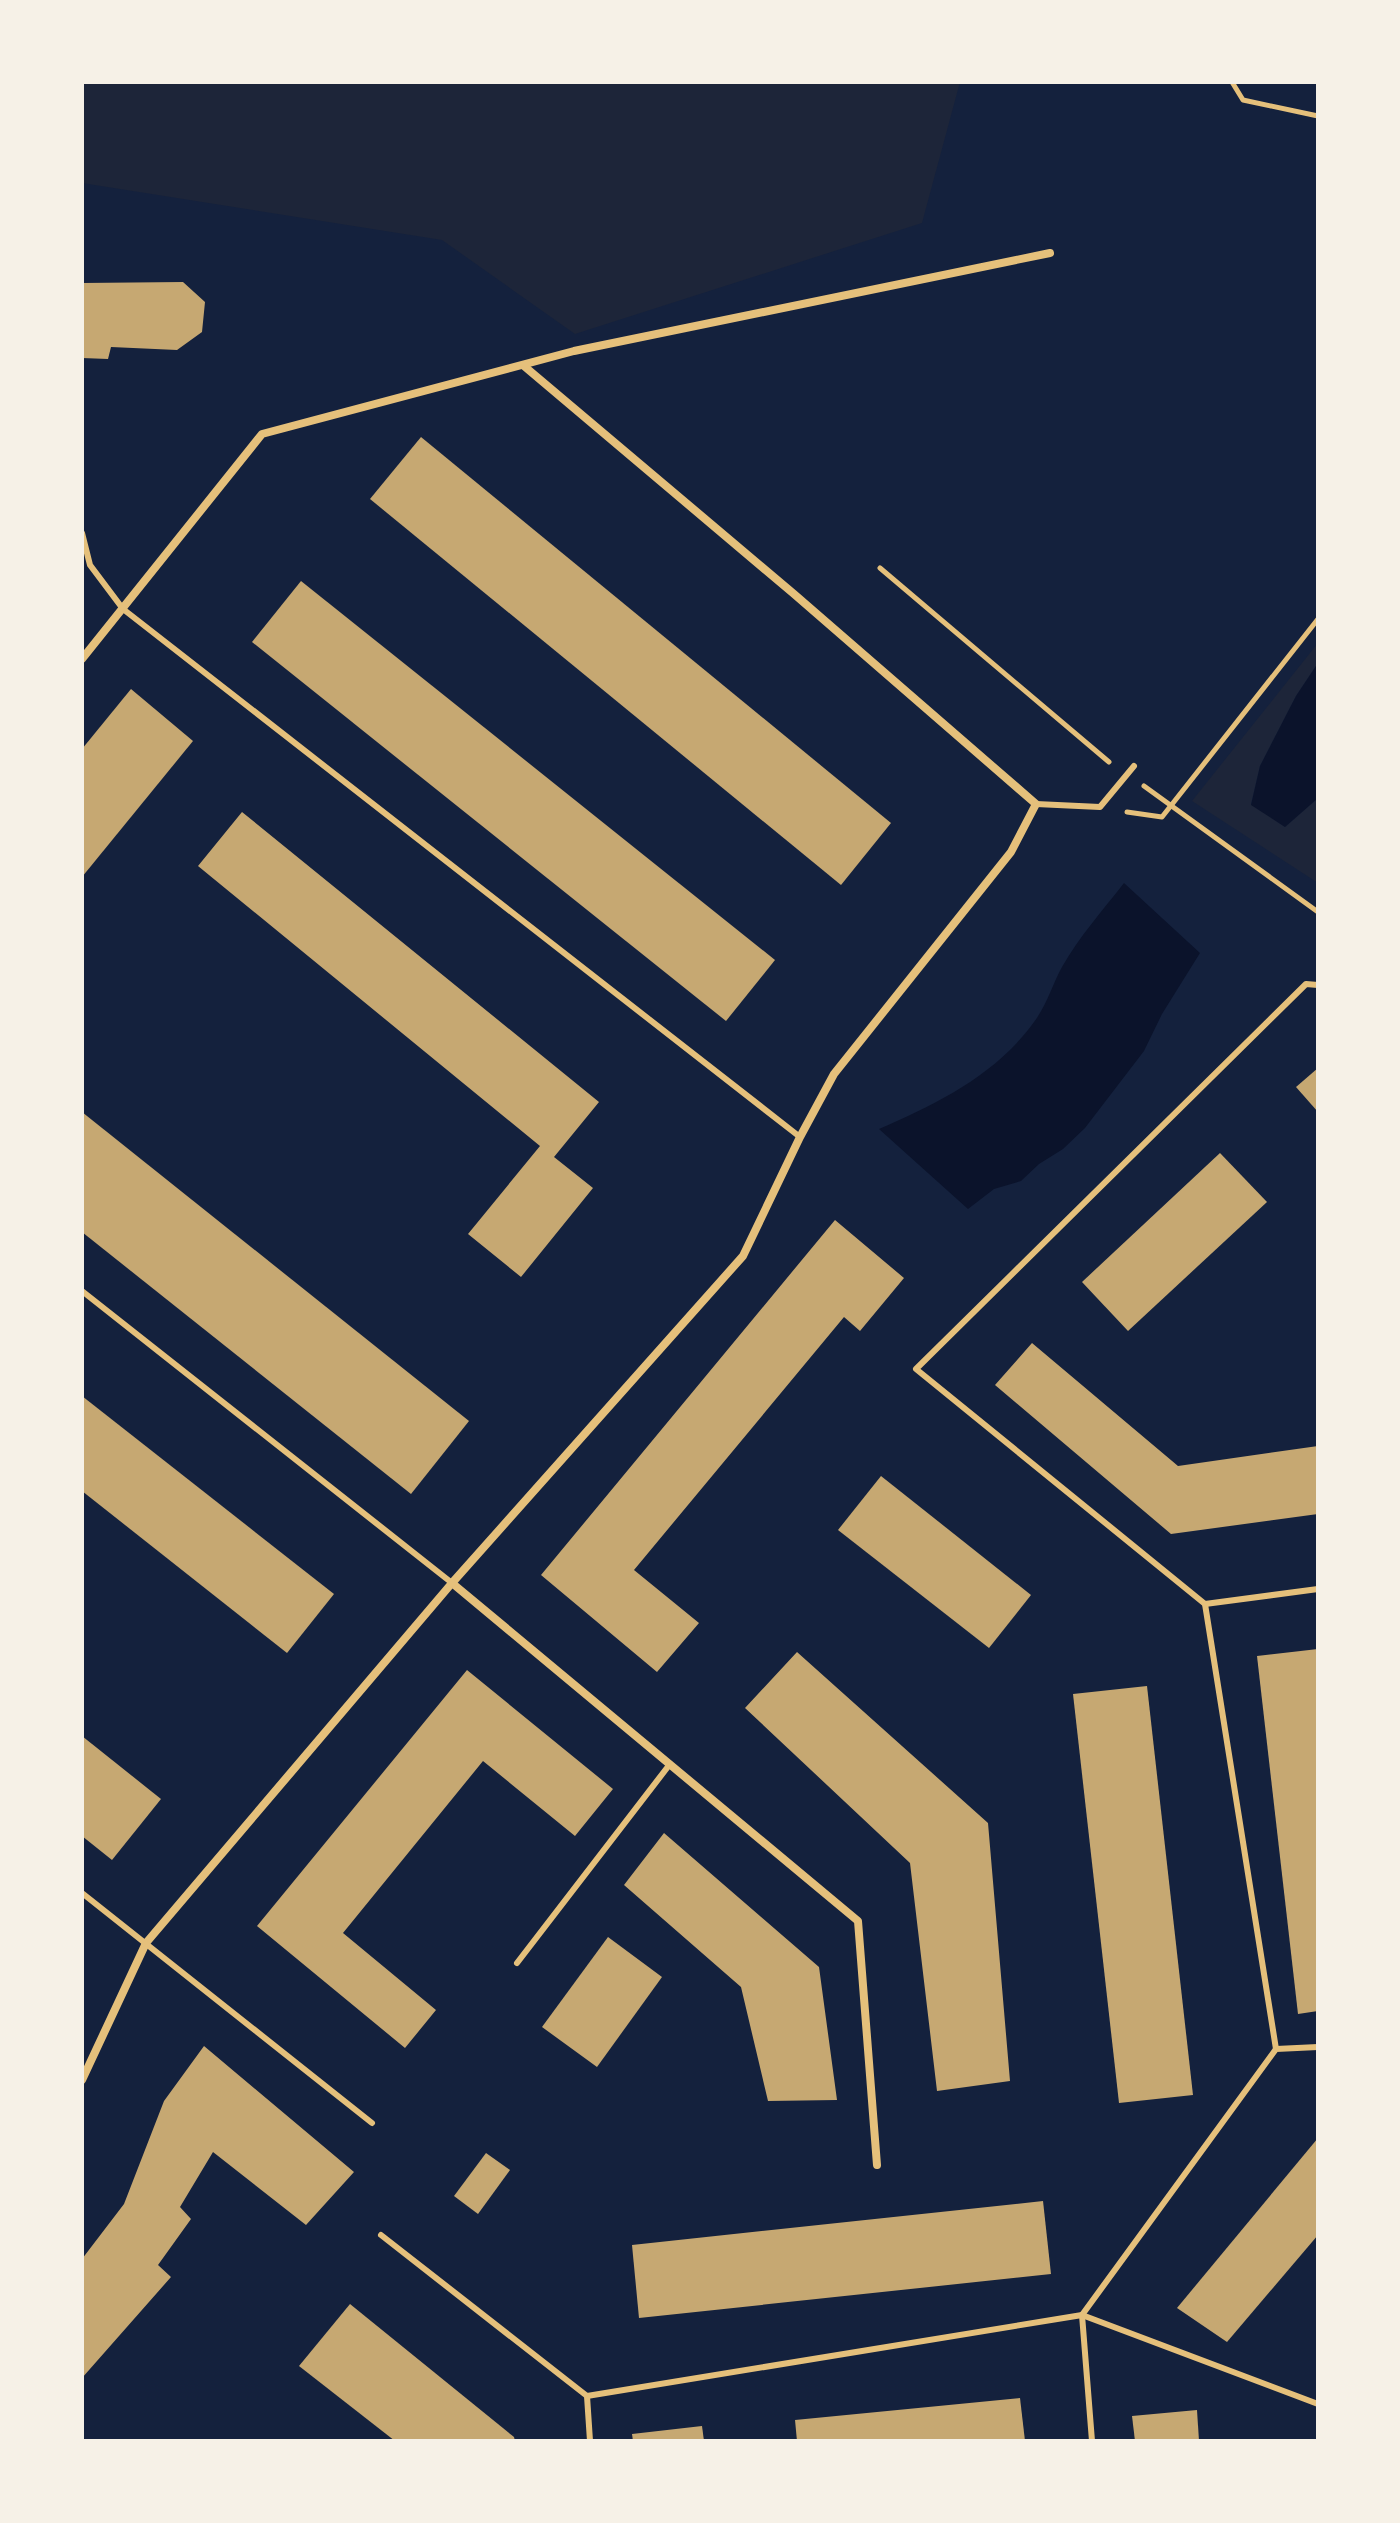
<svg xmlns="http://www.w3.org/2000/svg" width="1400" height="2523" font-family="'PT Sans Narrow',sans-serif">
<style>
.green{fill:#1d2539}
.water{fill:#0b132b}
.building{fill:#c6a872}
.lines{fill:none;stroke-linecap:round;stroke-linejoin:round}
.path{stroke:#e5c07b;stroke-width:5}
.service{stroke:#e5c07b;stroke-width:6}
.minor{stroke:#e5c07b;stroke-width:8}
</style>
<rect width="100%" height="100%" fill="#14213d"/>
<g class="green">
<polygon points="82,82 960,82 922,223 575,334 442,240 82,183"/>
<polygon points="1318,643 1318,663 1296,696 1260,766 1251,804 1285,827 1318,798 1318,883 1192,801"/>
</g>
<g class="water">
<polygon points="1318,663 1318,798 1285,827 1251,805 1260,766 1296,696"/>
<path d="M1124,883L1200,953L1162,1014L1144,1051L1085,1128L1063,1149L1039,1164L1021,1181L994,1189L968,1209L879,1129C936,1104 996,1075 1034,1022C1047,1005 1052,985 1062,967C1079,937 1103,910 1124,883Z"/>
</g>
<g class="building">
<polygon points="183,282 205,302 202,332 177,350 111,347 108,359 82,358 82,283"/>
<polygon points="421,437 891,823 841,885 370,499"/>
<polygon points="301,581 775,960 726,1021 252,642"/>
<polygon points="131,689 193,741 82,877 82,749"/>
<polygon points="242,812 599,1102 554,1157 593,1188 521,1277 468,1234 540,1146 198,866"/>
<polygon points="1318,1068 1318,1112 1296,1087"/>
<polygon points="82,1112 469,1421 411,1494 82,1232"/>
<polygon points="1220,1153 1267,1202 1128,1331 1082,1282"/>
<polygon points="835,1220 904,1278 860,1331 844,1317 634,1570 699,1623 657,1672 541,1575"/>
<polygon points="1032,1343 1178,1466 1318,1446 1318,1514 1171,1534 995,1385"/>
<polygon points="82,1396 334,1594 287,1653 82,1491"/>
<polygon points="881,1476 1031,1595 989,1648 838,1530"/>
<polygon points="1318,1649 1318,2011 1298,2014 1257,1656"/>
<polygon points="797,1652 988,1823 1010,2081 937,2091 910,1863 745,1708"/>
<polygon points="467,1670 613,1789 575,1836 483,1761 343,1933 436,2010 405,2048 257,1926"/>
<polygon points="1147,1686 1193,2095 1119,2103 1073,1694"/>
<polygon points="82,1736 161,1799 112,1860 82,1836"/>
<polygon points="664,1833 819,1967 837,2100 768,2101 741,1987 624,1885"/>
<polygon points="608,1937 662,1977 597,2067 542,2027"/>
<polygon points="204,2046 354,2172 306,2225 213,2152 180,2207 191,2219 158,2265 171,2277 82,2378 82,2259 124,2204 164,2101"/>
<polygon points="1318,2138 1318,2235 1227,2342 1177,2308"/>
<polygon points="486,2153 510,2170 478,2214 454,2196"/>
<polygon points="1043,2201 1051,2274 639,2318 632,2245"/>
<polygon points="350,2304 514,2437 515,2441 395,2441 299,2366"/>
<polygon points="1020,2398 1025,2441 797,2441 795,2420"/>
<polygon points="1197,2410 1199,2441 1135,2441 1132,2416"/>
<polygon points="702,2426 704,2441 633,2441 632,2434"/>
</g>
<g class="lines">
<g class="path">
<polyline points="1232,82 1243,100 1318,116"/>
<polyline points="880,568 1109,762"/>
<polyline points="1144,786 1318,912"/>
<polyline points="1127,812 1162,817 1318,619"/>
</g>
<g class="service">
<polyline points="82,533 90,565 123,609 800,1137"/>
<polyline points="1036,804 1100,807 1134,766"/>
<polyline points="82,1291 452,1583"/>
<polyline points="1205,1604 1318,1589"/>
<polyline points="82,1893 372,2123"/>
<polyline points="517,1963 670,1764"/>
<polyline points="1276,2049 1205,1604 916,1369 1306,984 1318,985"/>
<polyline points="381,2235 587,2396 590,2441"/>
<polyline points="587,2396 1082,2315 1318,2404"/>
<polyline points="1092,2441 1082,2315 1276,2049 1318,2047"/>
</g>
<g class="minor">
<polyline points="82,659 262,434 574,351 1050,253"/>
<polyline points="452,1583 858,1921 877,2165"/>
<polyline points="82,2080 146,1943 452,1583 743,1256 800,1137 834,1074 1011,852 1036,804 794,594 524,366"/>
</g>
</g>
<rect width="1400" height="2523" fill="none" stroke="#f6f1e7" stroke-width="168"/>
</svg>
